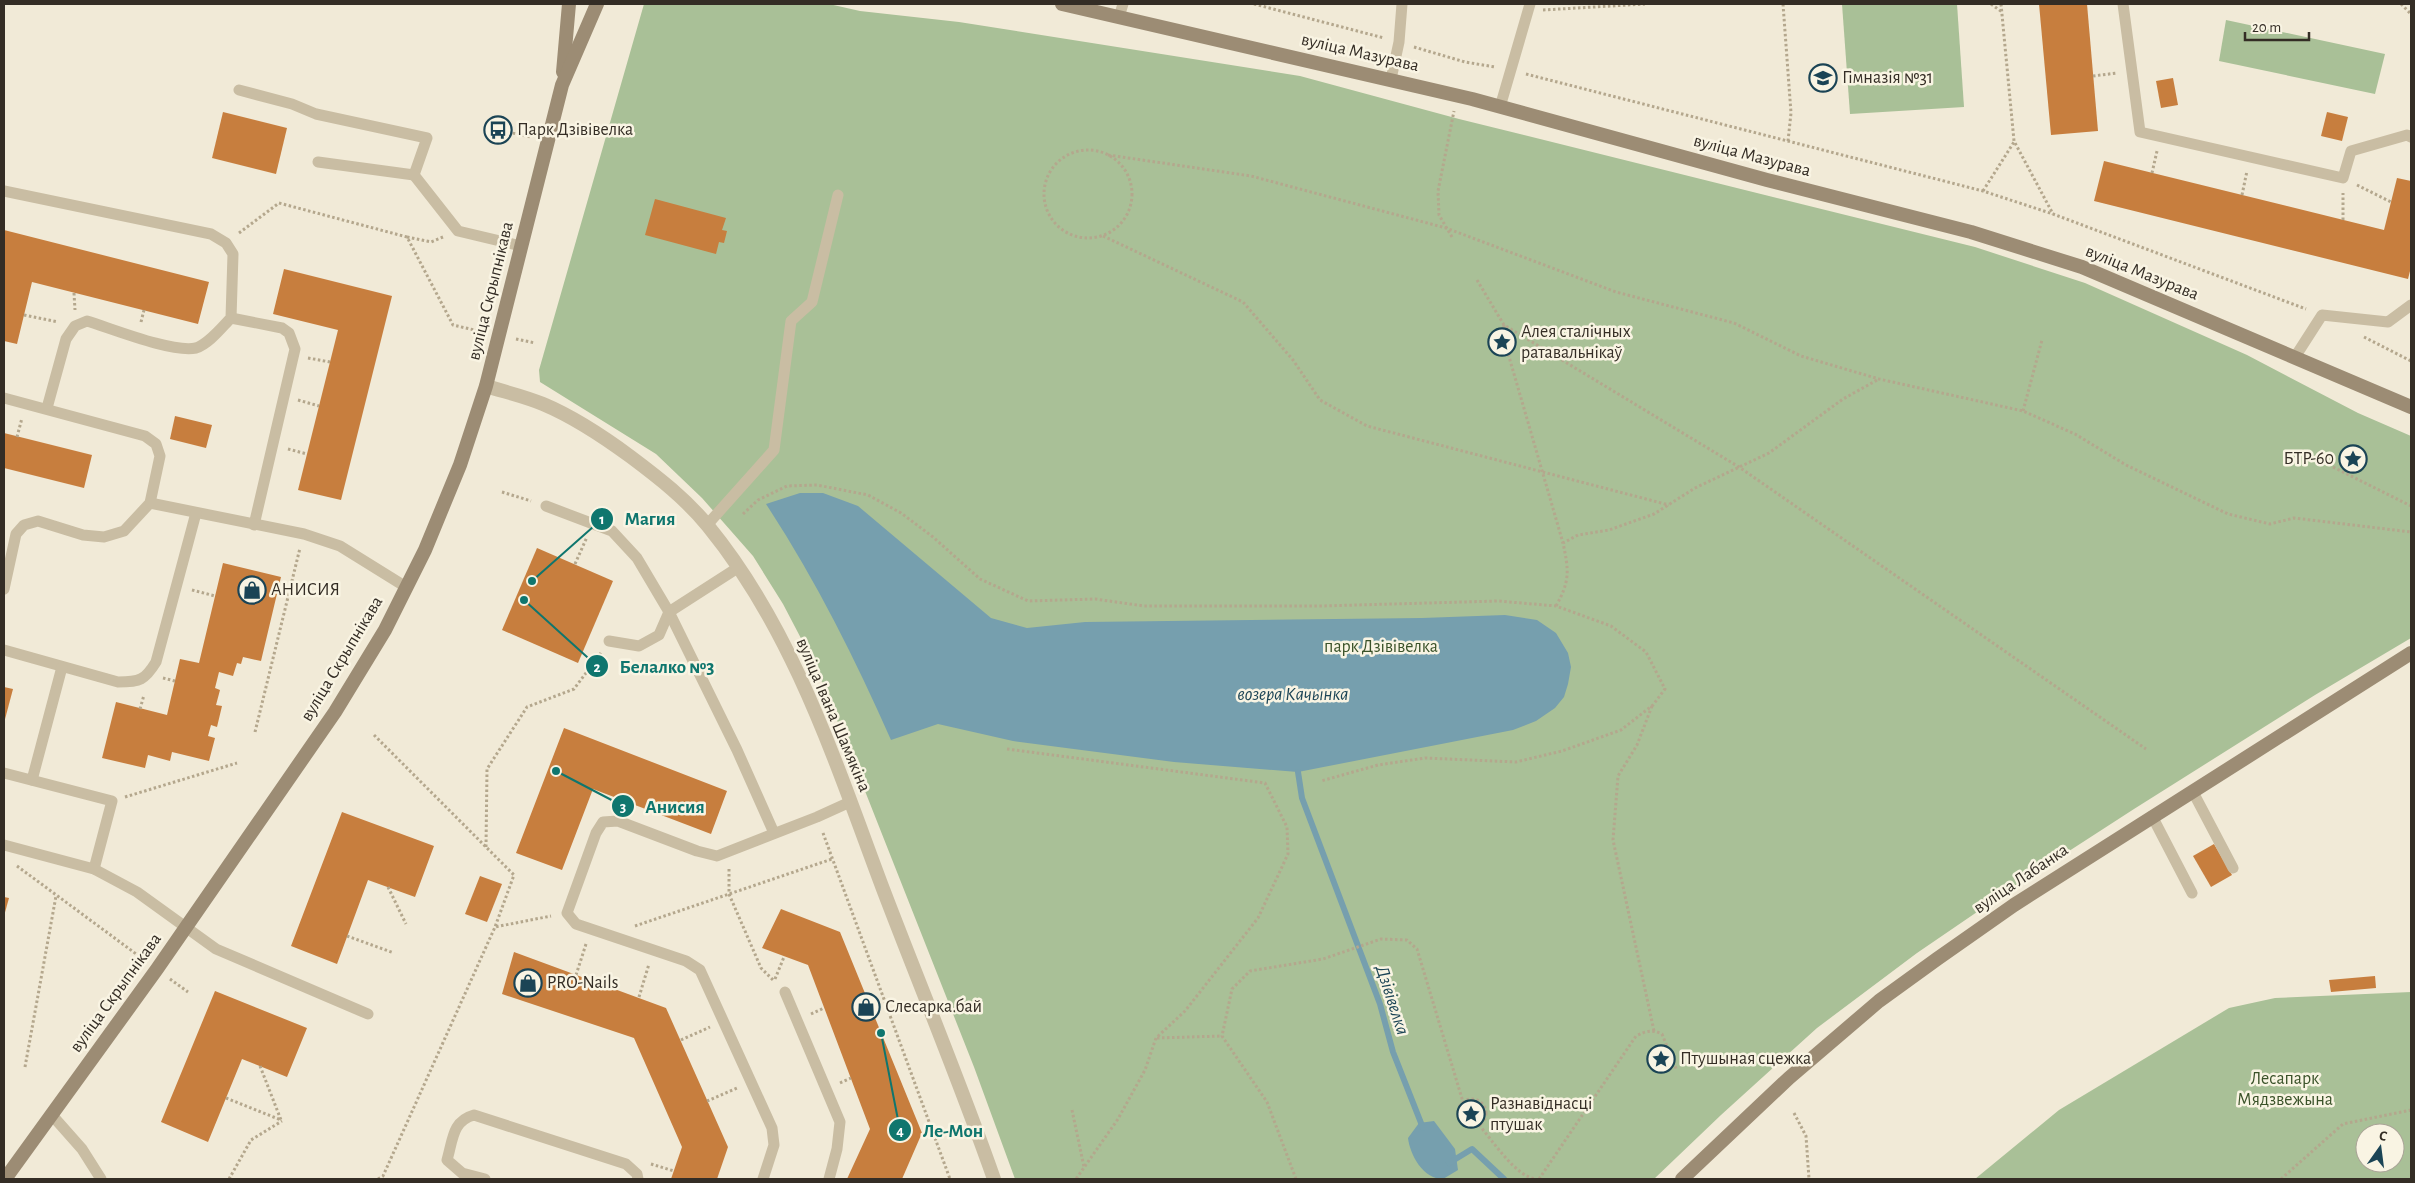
<svg xmlns="http://www.w3.org/2000/svg" width="2415" height="1183" font-family="'Alegreya Sans',sans-serif">
<style>
.green{fill:#a9c097;fill-rule:evenodd}
.water{fill:#769fae}
.lines{fill:none;stroke-linecap:round;stroke-linejoin:round}
.stream{stroke:#769fae;stroke-width:6}
.building{fill:#c77e3e}
.path{stroke:#b4a78d;stroke-width:3;stroke-dasharray:2.5 2.5;stroke-linecap:butt}
.service{stroke:#c9bda3;stroke-width:11}
.tertiary{stroke:#c9bda3;stroke-width:14}
.secondary{stroke:#9c8c74;stroke-width:14}
.labels{text-anchor:middle;dominant-baseline:central;stroke-width:5;stroke-linejoin:round;paint-order:stroke}
.street-label{font-size:18px;fill:#342d25;stroke:#f9f4e3}
.poi-label{font-size:18px;fill:#342d25;stroke:#f9f4e3;text-anchor:start}
.park-label{font-size:18px;fill:#3a5229;stroke:#f9f4e3}
.water-label{font-size:19px;font-style:italic;fill:#1b4455;stroke:#f9f4e3}
.leader{fill:none;stroke:#0f766e;stroke-width:2}
.callout-dot{fill:#0f766e;stroke:#f9f4e3;stroke-width:2}
.mark-label{font-size:15px;text-anchor:middle;font-weight:bold;fill:#fff}
.callout-label{font-size:19px;text-anchor:middle;font-weight:bold;fill:#0f766e;stroke:#f9f4e3;stroke-width:5;stroke-linejoin:round;paint-order:stroke}
</style>
<rect width="100%" height="100%" fill="#f1ead7"/>
<g class="green">
<polygon points="644,4 829,4 860,11 959,22 1300,76 1459,119 1975,247 2085,283 2247,355 2358,413 2411,436 2411,638 2315,695 2134,809 2018,884 1917,953 1817,1028 1721,1115 1654,1179 1015,1179 974,1067 816,667 783,604 753,556 702,498 656,454 540,382 539,370"/>
<polygon points="1842,4 1957,4 1964,107 1850,114"/>
<polygon points="2226,20 2385,54 2375,94 2219,61"/>
<path d="M2411,992V1179H1975L2059,1110L2229,1008L2275,998ZM2365,1133H2395V1163H2365Z"/>
</g>
<g class="water">
<path d="M800,493H823L858,506L991,618L1027,628L1085,622L1422,618L1505,615L1537,620L1556,633L1568,653L1571,667L1568,684L1564,697L1555,708L1536,721L1513,730L1298,772L1174,762L1013,741L938,724L891,740C855,658 815,579 766,504Z"/>
<path d="M1434,1121L1455,1149L1458,1170L1443,1179C1423,1179 1410,1155 1408,1138L1419,1123Z"/>
</g>
<g class="lines">
<g class="stream">
<polyline points="1298,772 1302,798 1380,1004 1393,1052 1423,1128"/>
<polyline points="1449,1163 1472,1149 1504,1179"/>
</g>
</g>
<g class="building">
<polygon points="2039,4 2087,4 2098,131 2051,135"/>
<polygon points="2173,78 2178,105 2161,108 2156,81"/>
<polygon points="223,112 287,128 276,174 212,158"/>
<polygon points="2327,112 2348,117 2342,141 2321,136"/>
<polygon points="2104,161 2384,230 2397,178 2411,181 2411,267 2408,279 2094,201"/>
<polygon points="655,199 726,218 722,230 727,231 724,243 719,242 716,254 645,235"/>
<polygon points="4,230 209,282 198,324 32,282 17,344 4,341"/>
<polygon points="284,269 392,296 341,500 298,490 338,330 273,314"/>
<polygon points="175,416 212,425 206,448 170,439"/>
<polygon points="4,433 92,455 84,488 4,468"/>
<polygon points="537,548 613,581 578,663 502,630"/>
<polygon points="223,563 281,577 261,661 243,657 241,664 237,663 233,676 219,672 215,688 220,690 216,705 222,706 217,727 211,725 208,736 215,738 209,761 172,752 170,761 148,755 145,768 102,758 116,702 167,715 180,659 199,663"/>
<polygon points="4,687 13,689 4,723"/>
<polygon points="564,728 727,791 711,834 593,789 562,870 516,853"/>
<polygon points="342,812 434,846 415,897 368,880 337,964 291,946"/>
<polygon points="2214,844 2232,875 2211,887 2193,856"/>
<polygon points="480,876 502,884 487,922 465,914"/>
<polygon points="4,897 9,898 4,916"/>
<polygon points="781,909 840,932 922,1133 902,1179 847,1179 870,1129 808,965 762,948"/>
<polygon points="514,952 666,1008 728,1147 717,1179 671,1179 682,1147 634,1038 502,994"/>
<polygon points="2375,976 2376,988 2331,992 2329,980"/>
<polygon points="215,991 307,1028 287,1077 242,1059 208,1142 161,1122"/>
</g>
<g class="lines">
<g class="path">
<polyline points="1254,4 1384,38"/>
<polyline points="1783,4 1791,113 1788,141"/>
<polyline points="1991,4 2002,12"/>
<polyline points="2001,4 2014,141 2053,214"/>
<polyline points="2401,4 2411,14"/>
<polyline points="1543,10 1645,4"/>
<polyline points="1414,47 1465,62 1495,67"/>
<polyline points="1526,74 1983,191 2053,214 2306,309"/>
<polyline points="2093,76 2117,73"/>
<polyline points="498,130 531,137"/>
<circle cx="1088" cy="194" r="44"/>
<polyline points="1108,155 1251,176 1446,228 1616,292 1734,323 1801,356 1879,379 2023,411 2075,434 2126,465 2228,514 2270,524 2294,518 2411,532"/>
<polyline points="2152,173 2157,151"/>
<polyline points="2357,185 2391,202"/>
<polyline points="1983,191 2014,142"/>
<polyline points="2242,195 2247,171"/>
<polyline points="2343,220 2343,193"/>
<polyline points="239,233 279,203 407,237"/>
<polyline points="1103,236 1243,302 1293,360 1320,400 1367,426 1669,505"/>
<polyline points="443,237 431,242 407,237 453,325 483,332"/>
<polyline points="1452,237 1439,215 1438,191 1454,111"/>
<polyline points="1477,280 1504,325 1739,467 2146,749"/>
<polyline points="74,293 75,310"/>
<polyline points="24,315 58,322"/>
<polyline points="141,322 144,310"/>
<polyline points="1504,325 1503,336 1563,543"/>
<polyline points="2364,337 2411,361"/>
<polyline points="516,339 535,343"/>
<polyline points="308,358 330,362"/>
<polyline points="298,400 319,406"/>
<polyline points="2023,411 2042,340"/>
<polyline points="17,437 22,418"/>
<polyline points="288,449 307,454"/>
<polyline points="2333,467 2411,506"/>
<polyline points="502,492 531,501"/>
<polyline points="743,514 758,500 787,486 817,485 868,495 901,513 933,537 980,579 1028,601 1095,599 1144,606 1322,606 1498,601 1556,606 1611,626 1646,652 1665,689 1653,705 1621,730 1562,751 1516,762 1425,758 1378,765 1321,781"/>
<polyline points="575,564 587,537"/>
<polyline points="192,590 215,596"/>
<path d="M1556,606C1570,581 1569,571 1563,543L1578,535L1609,530L1654,514L1695,488L1769,453L1843,399L1879,379"/>
<polyline points="163,678 175,681"/>
<polyline points="1652,706 1637,745 1618,776 1613,840 1654,1031"/>
<polyline points="140,709 144,695"/>
<polyline points="255,732 300,548"/>
<polyline points="374,735 514,875 495,927"/>
<polyline points="1007,749 1265,783 1287,827 1288,854 1258,918 1185,1011 1156,1038 1145,1070 1118,1119 1076,1179"/>
<polyline points="125,797 237,763"/>
<polyline points="823,833 950,1179"/>
<polyline points="486,847 487,769 527,707 574,689 601,653"/>
<polyline points="17,866 143,959"/>
<polyline points="729,869 729,894 761,968 774,981"/>
<polyline points="388,887 406,924"/>
<polyline points="635,926 832,859"/>
<polyline points="347,936 394,953"/>
<polyline points="576,975 586,944"/>
<polyline points="170,979 188,992"/>
<polyline points="775,979 784,957"/>
<polyline points="639,997 649,964"/>
<polyline points="811,1014 824,1008"/>
<polyline points="1157,1038 1222,1036"/>
<polyline points="681,1040 710,1027"/>
<polyline points="260,1066 281,1120"/>
<polyline points="25,1067 56,896"/>
<polyline points="840,1083 851,1078"/>
<polyline points="226,1098 281,1120"/>
<circle cx="1472" cy="1113" r="14"/>
<polyline points="707,1101 737,1088"/>
<polyline points="1072,1110 1084,1167"/>
<polyline points="1794,1113 1806,1136 1809,1179"/>
<path d="M1479,1125C1493,1141 1516,1177 1536,1179"/>
<polyline points="651,1164 674,1171"/>
<polyline points="229,1179 251,1140 282,1121"/>
<polyline points="378,1179 383,1176 495,927 551,916"/>
<polyline points="1296,1179 1267,1102 1222,1036 1232,989 1250,971 1323,959 1381,939 1407,940 1417,949 1463,1102"/>
<path d="M1539,1179L1636,1036C1646,1031 1652,1029 1662,1034L1677,1071"/>
<polyline points="2281,1179 2343,1124 2411,1110"/>
</g>
<g class="service">
<polyline points="2123,4 2140,132 2343,178 2351,151 2407,135 2411,137"/>
<polyline points="1119,17 1123,4"/>
<polyline points="1391,79 1399,42 1402,4"/>
<polyline points="239,90 292,104 316,114 427,138 414,175 318,162"/>
<polyline points="1500,107 1530,4"/>
<polyline points="414,175 458,231 521,246"/>
<path d="M4,191L211,234L226,243L233,254L231,318C222,327 209,344 196,348C172,353 113,329 87,321L75,326L66,339L47,408"/>
<polyline points="231,318 282,328 289,333 295,349 254,525"/>
<polyline points="2295,357 2322,315 2388,322 2411,305"/>
<polyline points="4,398 145,436 156,444 160,456 150,503 124,531 104,537 83,535 38,521 24,525 16,534 4,589"/>
<polyline points="150,503 304,534 340,546 406,587"/>
<polyline points="546,506 612,531 637,558 669,612 737,750 774,833"/>
<polyline points="707,525 774,450 791,321 812,302 838,195"/>
<polyline points="609,641 639,646 659,635 669,612 739,567"/>
<path d="M4,650L118,682C140,682 145,680 156,662L196,513"/>
<polyline points="4,773 112,801 94,869"/>
<polyline points="32,780 62,667"/>
<polyline points="2193,792 2233,868"/>
<polyline points="2152,816 2192,893"/>
<polyline points="4,845 94,869 137,892 216,949 368,1014"/>
<polyline points="785,992 840,1122 837,1149 829,1179"/>
<polyline points="51,1114 82,1149 101,1179"/>
<path d="M485,1179L462,1173L447,1160C453,1140 452,1121 474,1115L626,1164L637,1174L638,1179"/>
<polyline points="763,1179 774,1145 772,1128 700,970 686,961 576,924 567,913 596,833 603,822 618,821 697,851 717,856 817,817 850,802"/>
</g>
<path class="tertiary" d="M486,386C505,392 524,396 543,404C574,417 604,437 631,457C659,478 686,499 708,526C794,631 836,764 883,889C920,986 960,1082 994,1179"/>
<g class="secondary">
<polyline points="1062,4 1472,99 1767,180 1971,232 2082,267 2411,407"/>
<polyline points="563,72 569,4"/>
<polyline points="5,1179 157,969 335,712 385,630 425,550 460,465 486,386 562,85 597,4"/>
<polyline points="1682,1179 1789,1078 1879,1001 1937,959 2014,905 2411,653"/>
</g>
</g>
<defs>
<g id="school-ring" transform="scale(1.4375)"><circle r="9.5" fill="#f9f4e3" stroke="#1b4455" stroke-width="1.5"/><path d="M0-5L7-2L0 1L-7-2ZM-4 1L0 2.5L4 1V4Q0 6-4 4Z" fill="#1b4455"/></g>
<g id="bus-ring" transform="scale(1.4375)"><circle r="9.5" fill="#f9f4e3" stroke="#1b4455" stroke-width="1.5"/><path d="M-5-6H5V4H4V6H2V4H-2V6H-4V4H-5ZM-3.5-4V0h7V-4ZM-3.5 1.2v1.5H-2V1.2ZM2 1.2v1.5H3.5V1.2Z" fill="#1b4455"/></g>
<g id="sight-ring" transform="scale(1.4375)"><circle r="9.5" fill="#f9f4e3" stroke="#1b4455" stroke-width="1.5"/><path d="M0-6L1.8-2.2L6-1.7L2.9 1.2L3.7 5.4L0 3.3L-3.7 5.4L-2.9 1.2L-6-1.7L-1.8-2.2Z" fill="#1b4455"/></g>
<g id="shop-ring" transform="scale(1.4375)"><circle r="9.5" fill="#f9f4e3" stroke="#1b4455" stroke-width="1.5"/><path d="M-5-2.5h2.3a2.7 3.5 0 0 1 5.4 0H5L5.5 6h-11ZM-1.5-2.5h3a1.5 2.3 0 0 0-3 0Z" fill="#1b4455"/></g>
</defs>
<g fill-rule="evenodd">
<use href="#school-ring" x="1823" y="78"/>
<use href="#bus-ring" x="498" y="130"/>
<use href="#sight-ring" x="1502" y="342"/>
<use href="#sight-ring" x="2353" y="459"/>
<use href="#shop-ring" x="252" y="590"/>
<use href="#shop-ring" x="528" y="983"/>
<use href="#shop-ring" x="866" y="1007"/>
<use href="#sight-ring" x="1661" y="1059"/>
<use href="#sight-ring" x="1471" y="1114"/>
</g>
<g class="labels">
<g class="street-label">
<text transform="translate(1360 53) rotate(13)">вуліца Мазурава</text>
<text transform="translate(1752 156) rotate(15)">вуліца Мазурава</text>
<text transform="translate(2142 273) rotate(22)">вуліца Мазурава</text>
<text transform="translate(491 291) rotate(-76)">вуліца Скрыпнікава</text>
<text transform="translate(342 659) rotate(-59)">вуліца Скрыпнікава</text>
<text transform="translate(833 715) rotate(67)">вуліца Івана Шамякіна</text>
<text transform="translate(2021 879) rotate(-34)">вуліца Лабанка</text>
<text transform="translate(116 993) rotate(-54)">вуліца Скрыпнікава</text>
</g>
<g class="poi-label">
<text x="1842" y="78">Гімназія №31</text>
<text x="517" y="130">Парк Дзівівелка</text>
<text x="1521" y="332">Алея сталічных<tspan x="1521" dy="21">ратавальнікаў</tspan></text>
<text x="2334" y="459" text-anchor="end">БТР-60</text>
<text x="271" y="590">АНИСИЯ</text>
<text x="547" y="983">PRO-Nails</text>
<text x="885" y="1007">Слесарка.бай</text>
<text x="1680" y="1059">Птушыная сцежка</text>
<text x="1490" y="1104">Разнавіднасці<tspan x="1490" dy="21">птушак</tspan></text>
</g>
<g class="park-label">
<text x="1381" y="647">парк Дзівівелка</text>
<text x="2285" y="1079">Лесапарк<tspan x="2285" dy="21">Мядзвежына</tspan></text>
</g>
<g class="water-label">
<text x="1293" y="694">возера Качынка</text>
<text transform="translate(1392 1000) rotate(72)">Дзівівелка</text>
</g>
</g>
<path class="leader" d="M532 581L602 519M524 600L597 666M556 771L623 806M881 1033L900 1130"/>
<g class="callout-dot">
<circle cx="532" cy="581" r="5"/>
<circle cx="524" cy="600" r="5"/>
<circle cx="556" cy="771" r="5"/>
<circle cx="881" cy="1033" r="5"/>
<circle cx="602" cy="519" r="12"/>
<circle cx="597" cy="666" r="12"/>
<circle cx="623" cy="806" r="12"/>
<circle cx="900" cy="1130" r="12"/>
</g>
<g class="mark-label">
<text x="602" y="524">1</text>
<text x="597" y="672">2</text>
<text x="623" y="812">3</text>
<text x="900" y="1136">4</text>
</g>
<g class="callout-label">
<text x="650" y="525">Магия</text>
<text x="667" y="673">Белалко №3</text>
<text x="675" y="813">Анисия</text>
<text x="953" y="1137">Ле-Мон</text>
</g>
<rect width="2415" height="1183" fill="none" stroke="#342d25" stroke-width="10"/>
<g transform="translate(2380 1148) rotate(14)"><circle r="24" fill="#f9f4e3" stroke="#aaa497"/>
<path d="M0-4L9 19L0 12L-9 19Z" fill="#1b4455"/>
<text y="-8" font-size="14" font-weight="bold" text-anchor="middle" fill="#342d25">С</text>
</g>
<path d="M2245 32v8h64v-8" fill="none" stroke="#342d25" stroke-width="2.5"/>
<text x="2252" y="32" font-size="15" fill="#342d25" stroke="#f9f4e3" stroke-width="4" paint-order="stroke">20 m</text>
</svg>
